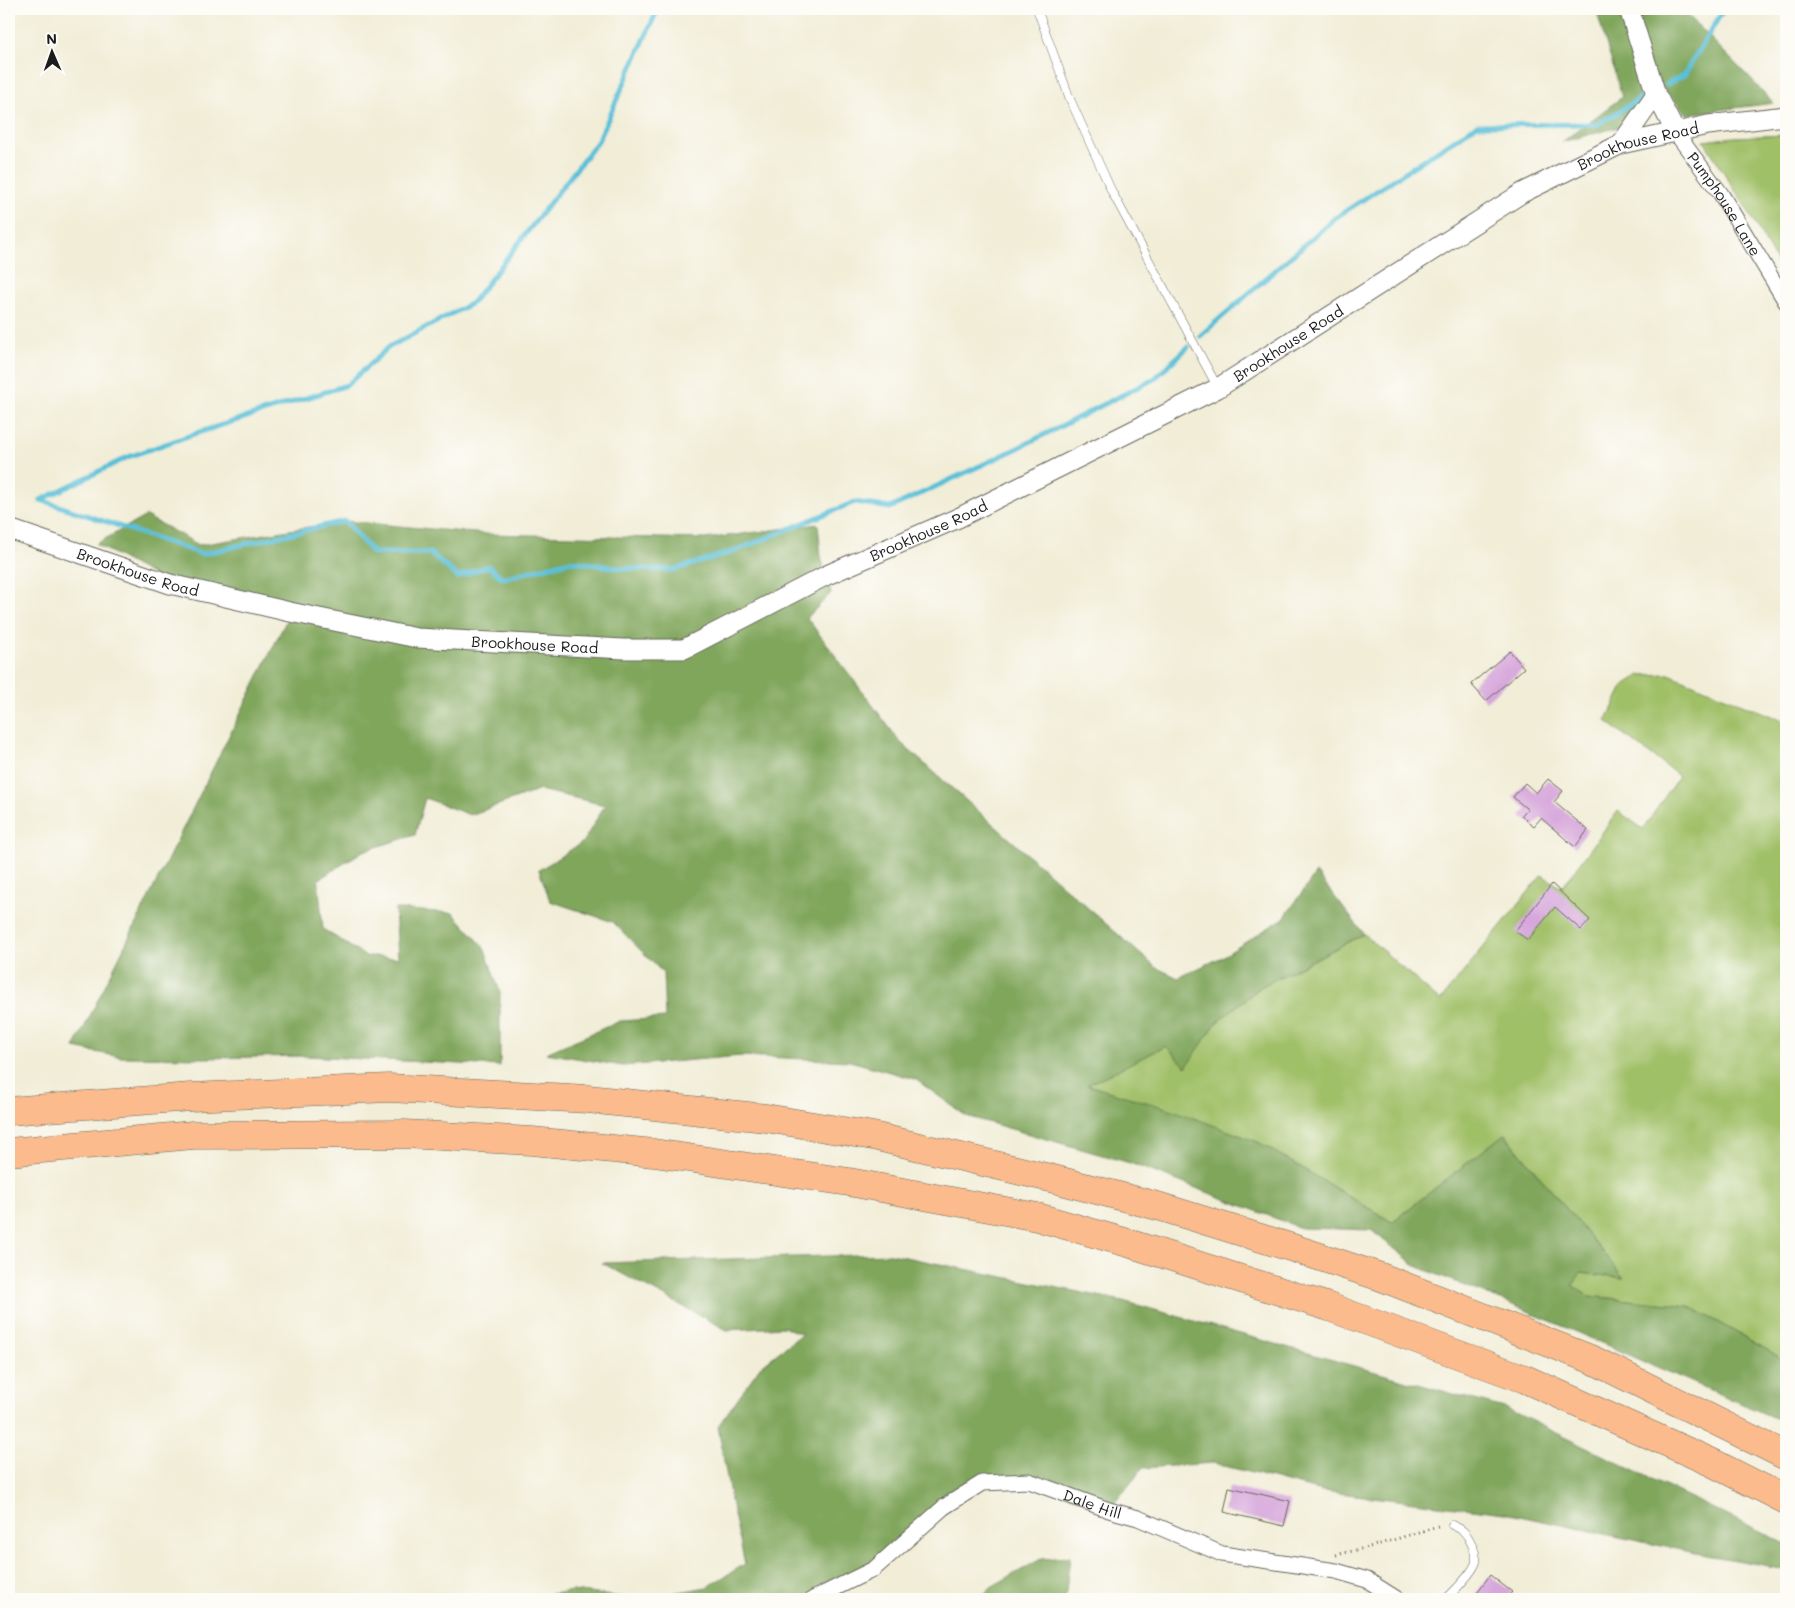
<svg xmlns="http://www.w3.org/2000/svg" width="1795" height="1608" font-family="Mali,sans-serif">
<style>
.green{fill:#a0c068;stroke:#5e6e42}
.forest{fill:#80a65c;stroke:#4e613c}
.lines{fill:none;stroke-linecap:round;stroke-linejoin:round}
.stream{stroke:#5ac0d8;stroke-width:5}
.building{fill:#d7a7dc}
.service-casing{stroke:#67655d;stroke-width:9}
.minor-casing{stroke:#67655d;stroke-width:17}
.tertiary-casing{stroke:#67655d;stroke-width:21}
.motorway-casing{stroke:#67655d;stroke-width:29}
.path{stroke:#67655d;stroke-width:3;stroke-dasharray:1 4;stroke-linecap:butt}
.service{stroke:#fff;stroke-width:8}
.minor{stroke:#fff;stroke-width:15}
.tertiary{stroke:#fff;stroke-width:19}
.motorway{stroke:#fbbb8c;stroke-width:28}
.labels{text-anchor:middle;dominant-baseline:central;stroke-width:4.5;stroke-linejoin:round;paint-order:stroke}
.street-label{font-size:15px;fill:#1c1c1c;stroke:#fdfcf7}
</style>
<rect width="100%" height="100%" fill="#fdfcf7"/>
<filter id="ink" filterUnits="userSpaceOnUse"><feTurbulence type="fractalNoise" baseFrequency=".02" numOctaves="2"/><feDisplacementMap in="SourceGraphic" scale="10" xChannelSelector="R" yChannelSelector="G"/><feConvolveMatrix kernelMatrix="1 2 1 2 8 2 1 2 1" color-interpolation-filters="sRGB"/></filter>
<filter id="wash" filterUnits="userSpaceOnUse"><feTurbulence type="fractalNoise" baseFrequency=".0096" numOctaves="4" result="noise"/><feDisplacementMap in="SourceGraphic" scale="20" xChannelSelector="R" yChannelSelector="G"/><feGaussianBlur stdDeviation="1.12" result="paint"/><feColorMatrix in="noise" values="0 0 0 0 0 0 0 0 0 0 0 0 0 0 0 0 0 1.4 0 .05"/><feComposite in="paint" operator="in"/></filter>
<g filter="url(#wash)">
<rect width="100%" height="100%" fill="#f1edd7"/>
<g class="green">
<polygon points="1786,135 1786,279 1748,211 1704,141 1734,137"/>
<polygon points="1669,674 1786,722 1786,1365 1778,1356 1689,1306 1588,1296 1572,1285 1581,1273 1623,1278 1505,1134 1392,1222 1258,1142 1086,1084 1166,1046 1186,1066 1217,1022 1262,986 1364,934 1440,1001 1542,875 1562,888 1618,811 1643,829 1679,776 1606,721 1624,685 1640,675"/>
</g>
<g class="forest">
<polygon points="1596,9 1682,9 1774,103 1687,114 1666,91 1653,96 1619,127 1562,142 1622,97"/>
<polygon points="146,516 199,545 345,521 486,534 705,539 818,524 821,557 831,593 807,618 901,743 1155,967 1178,978 1222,957 1284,918 1316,873 1364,934 1262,986 1217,1022 1186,1067 1166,1046 1087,1085 1170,1109 1258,1142 1392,1222 1504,1134 1624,1278 1581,1273 1572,1285 1588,1296 1689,1306 1778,1356 1786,1365 1786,1423 1523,1309 1416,1266 1371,1230 1301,1228 1130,1163 966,1116 915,1079 850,1061 741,1056 623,1066 546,1053 620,1021 665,1018 663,973 613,922 550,901 539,870 583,842 605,805 540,790 470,815 425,798 415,835 363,851 318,880 323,929 365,956 398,958 395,909 453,913 484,947 500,992 500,1066 306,1056 204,1058 121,1057 74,1048 290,613 170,584 96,544"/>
<polygon points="890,1254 1123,1301 1507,1409 1786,1544 1786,1569 1695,1553 1505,1513 1322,1491 1213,1463 1143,1468 1109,1510 1029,1481 982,1483 874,1569 813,1599 519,1599 572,1591 638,1599 707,1587 745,1564 731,1501 718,1426 760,1367 802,1334 784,1327 727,1330 602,1263"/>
<polygon points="1070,1557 1065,1599 981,1599 991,1587 1041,1559"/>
</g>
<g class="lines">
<g class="stream">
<polyline points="1667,84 1684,75 1724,9"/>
<polyline points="1200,336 1335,218 1477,125 1598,124 1646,95"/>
<polyline points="41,500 202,554 345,521 373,553 430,553 458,577 488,566 503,578 571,561 619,568 673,570 732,552 855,502 890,508 1016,449 1154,379 1188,347"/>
<polyline points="41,500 128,457 197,433 347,385 389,347 472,303 598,141 658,9"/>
</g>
</g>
<g id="blocks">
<g class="building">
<polygon points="1510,651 1524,668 1486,701 1471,684"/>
<polygon points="1548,779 1563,791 1554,802 1588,830 1575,847 1541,818 1534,826 1521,816 1527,809 1513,797 1525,783 1536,793"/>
<polygon points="1552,884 1590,920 1581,930 1555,907 1528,940 1515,931"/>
<polygon points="1229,1487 1290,1501 1284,1526 1224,1512"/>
<polygon points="1490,1575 1512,1592 1506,1599 1472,1599"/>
</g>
</g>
</g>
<g filter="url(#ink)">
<use href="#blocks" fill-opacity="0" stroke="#67655d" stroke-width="1"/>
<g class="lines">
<g class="service-casing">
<g id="service">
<polyline points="1037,9 1070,99 1112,192 1218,388"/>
<path d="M1446,1599C1454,1591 1473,1573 1476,1562C1477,1556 1474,1549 1471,1543C1467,1533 1462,1529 1452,1525"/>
</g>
</g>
<g class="minor-casing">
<g id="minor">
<path id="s1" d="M1676,133L1721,194L1786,302"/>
<path id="s2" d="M813,1599L874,1569L944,1507L982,1483L1029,1481L1109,1510L1138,1518L1222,1554L1336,1571L1367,1580L1397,1599"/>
</g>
</g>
<g class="tertiary-casing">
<g id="tertiary">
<polyline points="1629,9 1656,94 1676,133"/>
<polyline points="1621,144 1656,94"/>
<path id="s3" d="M9,529L170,584L290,612L417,638L624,649H684L827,575L958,518L1218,388L1522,193L1621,144L1708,125L1786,116"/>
</g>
</g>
<g class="motorway-casing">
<g id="motorway">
<polyline points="9,1111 191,1097 389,1088 588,1099 766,1118 873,1136 1050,1178 1161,1207 1293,1248 1381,1277 1593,1360 1786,1456"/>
<polyline points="9,1152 193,1135 404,1134 532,1141 654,1153 849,1182 1037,1217 1128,1243 1329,1307 1525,1379 1713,1463 1786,1500"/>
</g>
</g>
<polyline class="path" points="1336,1555 1377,1545 1441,1525"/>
<use href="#service" class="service"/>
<use href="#minor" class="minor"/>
<use href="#tertiary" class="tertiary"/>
<use href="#motorway" class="motorway"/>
</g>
</g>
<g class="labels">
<g class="street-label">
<text stroke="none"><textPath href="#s3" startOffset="1772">Brookhouse Road</textPath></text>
<text stroke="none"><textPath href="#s1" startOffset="86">Pumphouse Lane</textPath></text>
<text stroke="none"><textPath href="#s3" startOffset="1368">Brookhouse Road</textPath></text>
<text stroke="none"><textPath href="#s3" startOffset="962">Brookhouse Road</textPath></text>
<text stroke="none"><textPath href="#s3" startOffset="136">Brookhouse Road</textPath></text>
<text stroke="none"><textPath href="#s3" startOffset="541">Brookhouse Road</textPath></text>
<text stroke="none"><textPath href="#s2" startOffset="321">Dale Hill</textPath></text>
</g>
</g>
<rect width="1795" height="1608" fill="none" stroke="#fdfcf7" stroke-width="30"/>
<g transform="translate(52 52) rotate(358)" stroke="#fdfcf7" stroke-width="4" paint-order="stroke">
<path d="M0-4L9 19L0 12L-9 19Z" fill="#1c1c1c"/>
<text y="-8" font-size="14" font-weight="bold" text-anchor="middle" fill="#1c1c1c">N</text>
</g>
</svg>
